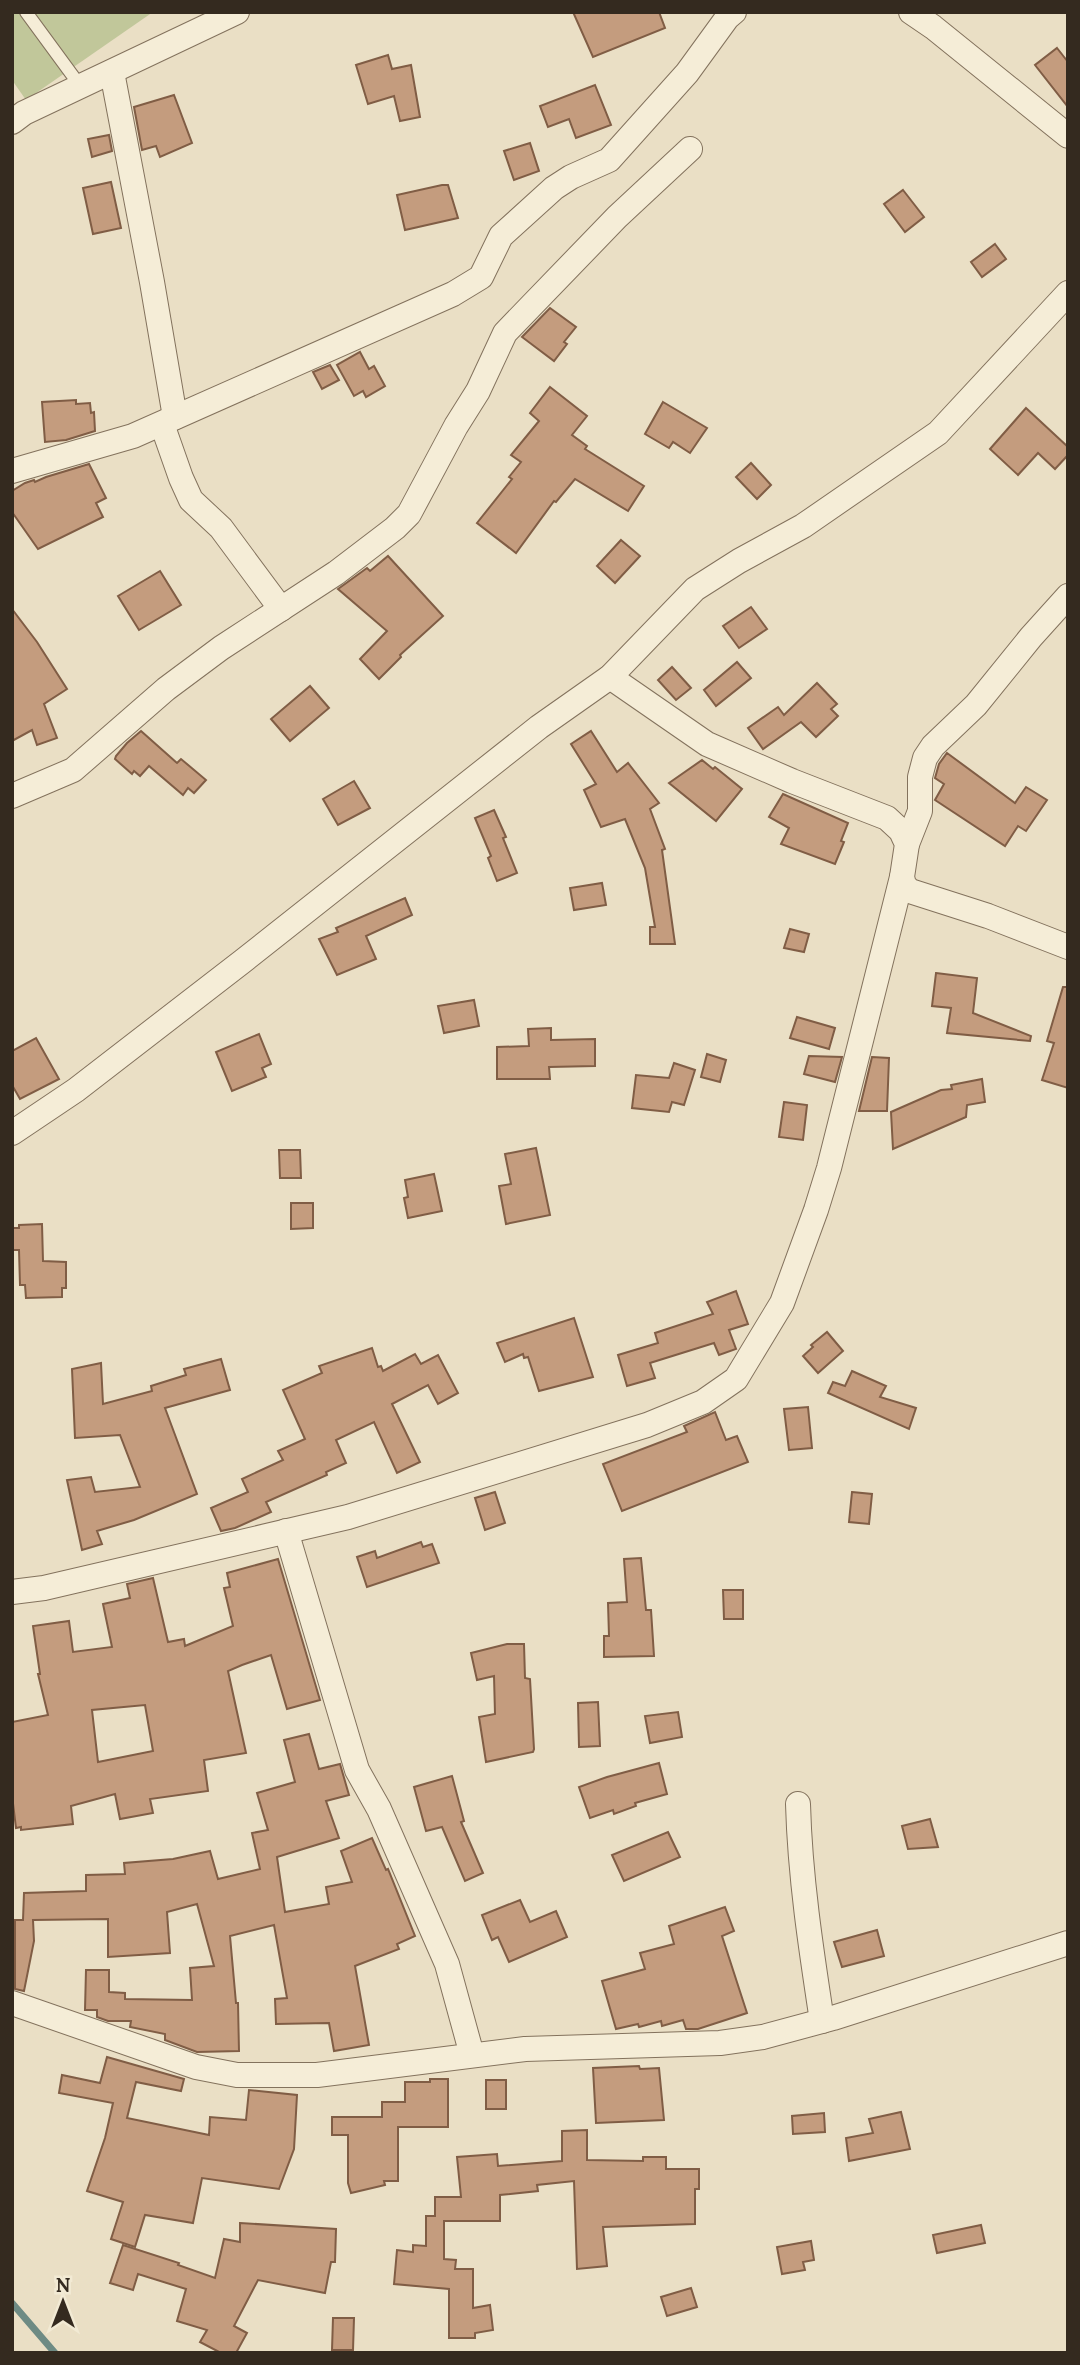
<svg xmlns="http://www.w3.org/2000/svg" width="1080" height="2365" font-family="Lora,serif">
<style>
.green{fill:#c1c79a}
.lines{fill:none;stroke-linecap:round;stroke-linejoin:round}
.stream{stroke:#6e8b84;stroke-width:7}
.building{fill:#c49c7e;stroke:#805d45;stroke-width:2;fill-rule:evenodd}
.lane-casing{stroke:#83725d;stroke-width:14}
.street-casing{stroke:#83725d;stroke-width:26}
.lane{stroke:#f5edd7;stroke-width:12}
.street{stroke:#f5edd7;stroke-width:24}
</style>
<rect width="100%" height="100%" fill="#eadfc5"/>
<polygon class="green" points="12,12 153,12 26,100 12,80"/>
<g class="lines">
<polyline class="stream" points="12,2303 55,2353"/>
</g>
<g class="building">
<polygon points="573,12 659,12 665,28 593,57"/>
<polygon points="1057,48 1068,62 1068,107 1035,65"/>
<polygon points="388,55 392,69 411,65 420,117 400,121 394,96 368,104 356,65"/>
<polygon points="595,85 611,125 576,138 569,119 548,127 540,106"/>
<polygon points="174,95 192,143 160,157 156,146 142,150 134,107"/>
<polygon points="109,135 112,151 92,157 88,139"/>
<polygon points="530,143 539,171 514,180 504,151"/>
<polygon points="111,182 121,228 93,234 83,188"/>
<polygon points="442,185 448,185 458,218 405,230 397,195"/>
<polygon points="903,190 924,217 905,232 884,204"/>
<polygon points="995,244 1006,259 982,277 971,262"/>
<polygon points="550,308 576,327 564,342 567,344 554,361 522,337"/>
<polygon points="360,352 369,369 374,366 385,386 366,397 363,391 354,396 337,365"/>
<polygon points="330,365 339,380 322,389 313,372"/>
<polygon points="550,387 587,416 572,435 587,446 585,449 644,486 628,511 575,479 556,502 554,501 516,553 477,523 512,479 509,477 521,462 511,455 539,421 530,413"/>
<polygon points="76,400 76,404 90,403 91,413 94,412 95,431 66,440 45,442 42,402"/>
<polygon points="663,402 707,428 690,453 673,442 669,448 645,434"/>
<polygon points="1026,408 1068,447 1068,455 1055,469 1038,453 1018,475 990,449"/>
<polygon points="751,463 771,485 757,499 736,477"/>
<polygon points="89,464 106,498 96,503 103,517 38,549 12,512 12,491 25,483 34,480 35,482 46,477"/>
<polygon points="621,540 640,556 615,583 597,566"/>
<polygon points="388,556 443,616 400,655 401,657 379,679 360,659 387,631 338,589 367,568 370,571"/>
<polygon points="160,571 181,605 139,630 118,596"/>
<polygon points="751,607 767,629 739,648 723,626"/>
<polygon points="12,609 37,642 67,689 44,704 57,738 37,745 32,730 12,741"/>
<polygon points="737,662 751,678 716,706 704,690"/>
<polygon points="672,667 691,688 676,700 658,680"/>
<polygon points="817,683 837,704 831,709 838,716 816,737 801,722 763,749 748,728 778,707 784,715"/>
<polygon points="310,686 329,708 290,741 271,719"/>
<polygon points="141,731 177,763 181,759 206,780 194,793 188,788 183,795 149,766 140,776 134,771 132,774 115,759 116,756 127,743"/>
<polygon points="591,731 617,772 628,763 659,803 650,809 665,849 662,850 675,944 650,944 650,927 655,927 645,868 625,819 601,827 584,790 596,784 571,744"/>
<polygon points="947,753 1015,803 1026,787 1047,800 1026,831 1018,826 1005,846 935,800 944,784 935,778 939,764"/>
<polygon points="702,760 713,769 715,767 742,789 716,821 669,783"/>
<polygon points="354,781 370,808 338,825 323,799"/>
<polygon points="783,794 848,823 841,841 844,842 835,864 781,844 789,828 769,817"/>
<polygon points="494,810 506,837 503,838 517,873 497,881 488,858 491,856 475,818"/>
<polygon points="602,883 606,905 574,910 570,888"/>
<polygon points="405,898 412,915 366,936 376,959 337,975 319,939 338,932 336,928"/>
<polygon points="790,929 809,934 804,952 784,948"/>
<polygon points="936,973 977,978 973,1013 1031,1036 1030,1041 947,1033 951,1008 932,1006"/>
<polygon points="1063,987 1068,987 1068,1088 1042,1080 1054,1043 1047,1041"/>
<polygon points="474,1000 479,1026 444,1033 438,1006"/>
<polygon points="797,1017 835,1028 829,1049 790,1038"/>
<polygon points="551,1028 551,1040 595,1039 595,1066 549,1067 550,1079 497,1079 497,1047 529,1046 528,1029"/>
<polygon points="259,1034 271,1064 262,1068 266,1077 232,1091 216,1052"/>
<polygon points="36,1038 59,1079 20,1099 12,1085 12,1051"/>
<polygon points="707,1054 726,1060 720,1082 701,1077"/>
<polygon points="809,1056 842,1057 835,1082 804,1074"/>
<polygon points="872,1057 889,1058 887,1111 859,1111"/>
<polygon points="674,1063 695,1070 684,1105 672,1102 669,1112 632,1108 636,1075 669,1078"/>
<polygon points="982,1079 985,1102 967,1105 966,1117 893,1149 891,1112 941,1090 952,1089 951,1085"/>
<polygon points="784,1102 807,1105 803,1140 779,1137"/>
<polygon points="536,1148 550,1215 506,1224 499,1186 511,1184 505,1154"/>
<polygon points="279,1150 300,1150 301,1178 280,1178"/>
<polygon points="434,1174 442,1211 408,1218 404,1198 408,1197 405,1180"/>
<polygon points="291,1203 313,1203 313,1228 291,1229"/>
<polygon points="42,1224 43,1261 66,1262 66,1288 62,1288 62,1297 26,1298 25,1285 20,1285 19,1250 12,1250 12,1228 19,1228 19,1225"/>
<polygon points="736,1291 748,1324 729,1330 736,1349 719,1355 714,1343 650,1363 655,1378 627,1386 618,1355 658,1343 655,1333 713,1314 707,1302"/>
<polygon points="574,1318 593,1377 539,1391 528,1357 524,1358 523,1354 505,1362 497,1343"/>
<polygon points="827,1332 843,1351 818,1373 803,1356 813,1347 811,1345"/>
<polygon points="372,1348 378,1367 381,1366 383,1371 415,1354 421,1364 438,1355 458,1393 438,1404 428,1385 392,1404 420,1462 397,1473 374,1422 336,1440 346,1463 326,1472 327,1475 266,1502 271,1512 235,1528 221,1531 211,1508 248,1492 242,1479 283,1460 278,1451 305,1439 283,1390 322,1373 319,1366"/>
<polygon points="221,1359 230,1390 165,1408 197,1494 134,1520 97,1531 102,1544 82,1550 67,1480 91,1477 95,1492 140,1487 120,1435 75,1438 72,1369 101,1363 103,1404 152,1391 151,1386 186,1375 184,1369"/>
<polygon points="852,1371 886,1386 880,1397 916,1408 909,1429 828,1393 833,1382 845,1386"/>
<polygon points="808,1407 812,1448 789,1450 784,1409"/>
<polygon points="715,1412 726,1440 737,1436 748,1462 622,1511 603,1464 687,1432 684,1426"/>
<polygon points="495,1492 505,1523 485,1530 475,1498"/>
<polygon points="852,1492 872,1494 869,1524 849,1522"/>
<polygon points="421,1542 423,1547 432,1544 439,1563 367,1587 357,1557 375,1551 377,1558"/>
<polygon points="641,1558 646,1610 651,1610 654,1656 604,1657 604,1636 609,1636 608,1603 627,1602 624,1559"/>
<path d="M278,1559L320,1700L287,1709L271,1655L242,1665L228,1671L246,1753L204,1760L208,1791L150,1799L153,1813L120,1819L115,1794L71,1806L73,1824L21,1830V1827L16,1828L12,1795V1722L48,1715L38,1674H40L33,1626L69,1621L73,1652L112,1647L103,1604L130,1598L127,1584L153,1578L168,1642L184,1639L185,1646L233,1626L224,1588L230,1587L227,1573ZM145,1705L153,1751L98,1762L92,1710Z"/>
<polygon points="723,1590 743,1590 743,1619 724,1619"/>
<polygon points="507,1644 524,1644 525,1678 530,1679 534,1749 533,1752 486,1762 479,1717 495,1714 494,1676 477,1680 471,1653"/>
<polygon points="598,1702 600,1746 579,1747 578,1703"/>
<polygon points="678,1712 682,1737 650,1743 645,1716"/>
<polygon points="309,1734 319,1769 340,1764 349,1795 326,1801 339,1838 277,1857 285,1912 329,1904 326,1887 352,1882 341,1851 372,1838 386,1870 388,1869 415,1936 397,1944 399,1949 355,1966 369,2045 334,2051 329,2023 276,2024 275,1999 287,1998 274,1925 230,1936 236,2003 238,2003 239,2051 197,2052 165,2040 165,2034 130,2027 131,2021 108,2021 97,2017 97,2010 85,2010 86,1970 109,1970 109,1992 125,1993 125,1999 192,2000 190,1968 214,1966 197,1904 167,1912 170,1953 108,1957 108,1919 33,1920 34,1941 24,1991 15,1989 15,1920 23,1920 24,1893 86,1891 86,1875 125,1874 124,1863 173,1859 210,1851 218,1879 260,1869 252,1833 268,1830 257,1793 295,1782 284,1740"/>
<polygon points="659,1763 667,1794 635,1803 636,1806 614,1814 613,1810 590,1818 579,1787 607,1777"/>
<polygon points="452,1776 464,1821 461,1822 483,1873 465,1881 442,1827 426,1831 414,1787"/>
<polygon points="930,1819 938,1847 908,1849 902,1826"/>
<polygon points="668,1832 680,1857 624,1881 612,1855"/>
<polygon points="520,1900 530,1922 556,1911 567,1937 509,1962 498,1937 492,1940 482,1915"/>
<polygon points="725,1907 734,1931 722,1936 747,2013 698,2029 686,2029 683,2020 662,2026 661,2021 639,2027 638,2024 616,2029 602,1981 645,1969 640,1953 674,1944 669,1926"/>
<polygon points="877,1930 884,1956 842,1967 834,1942"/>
<polygon points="107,2057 184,2079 181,2091 136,2082 127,2118 209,2135 210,2117 246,2120 249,2090 297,2095 294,2149 279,2189 202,2178 193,2223 145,2215 135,2247 111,2239 123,2202 87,2191 105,2138 113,2103 59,2093 62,2075 100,2083"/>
<polygon points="639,2066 640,2069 659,2068 664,2120 596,2123 593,2068"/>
<polygon points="430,2079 448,2079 448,2127 398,2127 398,2181 384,2181 385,2185 351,2193 348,2183 348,2135 332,2135 332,2117 382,2117 382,2102 405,2102 405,2082 430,2082"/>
<rect x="486" y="2080" width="20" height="29"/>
<polygon points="901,2112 910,2149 849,2161 846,2138 873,2133 869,2119"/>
<polygon points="824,2113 825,2132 793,2134 792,2116"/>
<polygon points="587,2130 587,2160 643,2161 643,2157 666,2157 666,2169 699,2169 699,2189 695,2189 695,2224 603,2227 607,2266 577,2269 574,2181 537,2185 538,2191 500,2195 500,2221 444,2221 444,2259 456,2260 455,2269 473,2269 473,2308 490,2305 493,2330 475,2333 475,2338 449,2338 449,2289 394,2284 397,2250 413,2252 413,2245 426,2246 426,2216 435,2216 435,2197 461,2197 457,2157 497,2154 498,2166 562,2161 562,2131"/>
<polygon points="240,2223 336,2229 335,2262 331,2262 325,2293 258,2280 234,2326 247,2333 236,2353 221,2353 200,2342 207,2330 177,2321 186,2289 138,2274 133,2290 110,2283 123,2245 179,2263 178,2265 215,2278 224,2239 240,2242"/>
<polygon points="981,2225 985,2243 937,2253 933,2235"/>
<polygon points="811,2241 814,2260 803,2262 805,2270 782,2274 777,2247"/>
<polygon points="691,2288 697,2307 667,2316 661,2297"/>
<polygon points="333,2318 354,2318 353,2350 332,2350"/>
</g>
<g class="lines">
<g class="lane-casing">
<polyline id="lane" points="26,12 81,87"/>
</g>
<g class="street-casing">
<g id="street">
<polyline points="911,12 933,27 1068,136"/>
<polyline points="112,72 152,282 175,417"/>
<polyline points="12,122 24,113 237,12"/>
<polyline points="162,424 181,478 191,500 221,528 281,609"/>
<polyline points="12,471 133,436 453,294 481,277 501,236 554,188 571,177 609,160 687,73 727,18 734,12"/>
<polyline points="610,677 707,744 792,781 887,818 901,831 907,844 902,877 904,885 910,891 988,916 1068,947"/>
<polyline points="12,796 73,770 166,689 221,648 336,573 395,528 409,514 456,426 478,391 505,333 617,217 690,149"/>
<polyline points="907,844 920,811 920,777 925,758 933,746 976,705 1031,637 1068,596"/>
<polyline points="12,1133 76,1090 243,961 539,727 610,677 695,589 739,561 803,526 938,433 1068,293"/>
<polyline points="286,1531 357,1770 379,1809 447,1964 472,2055"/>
<polyline points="12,1592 44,1588 348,1517 647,1425 703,1402 736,1379 782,1303 816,1210 829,1168 902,877"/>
<path d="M798,1804C800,1877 811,1949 822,2021"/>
<polyline points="12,2003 196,2067 237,2075 317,2075 525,2049 720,2043 763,2037 833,2018 1068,1943"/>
</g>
</g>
<use href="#lane" class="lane"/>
<use href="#street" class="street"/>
</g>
<rect width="1080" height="2365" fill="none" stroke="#342a1f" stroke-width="28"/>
<g transform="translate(63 2302)" stroke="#f2ead4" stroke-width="5" paint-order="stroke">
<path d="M0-5L12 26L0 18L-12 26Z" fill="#342a1f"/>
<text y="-10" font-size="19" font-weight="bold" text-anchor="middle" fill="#342a1f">N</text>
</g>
</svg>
